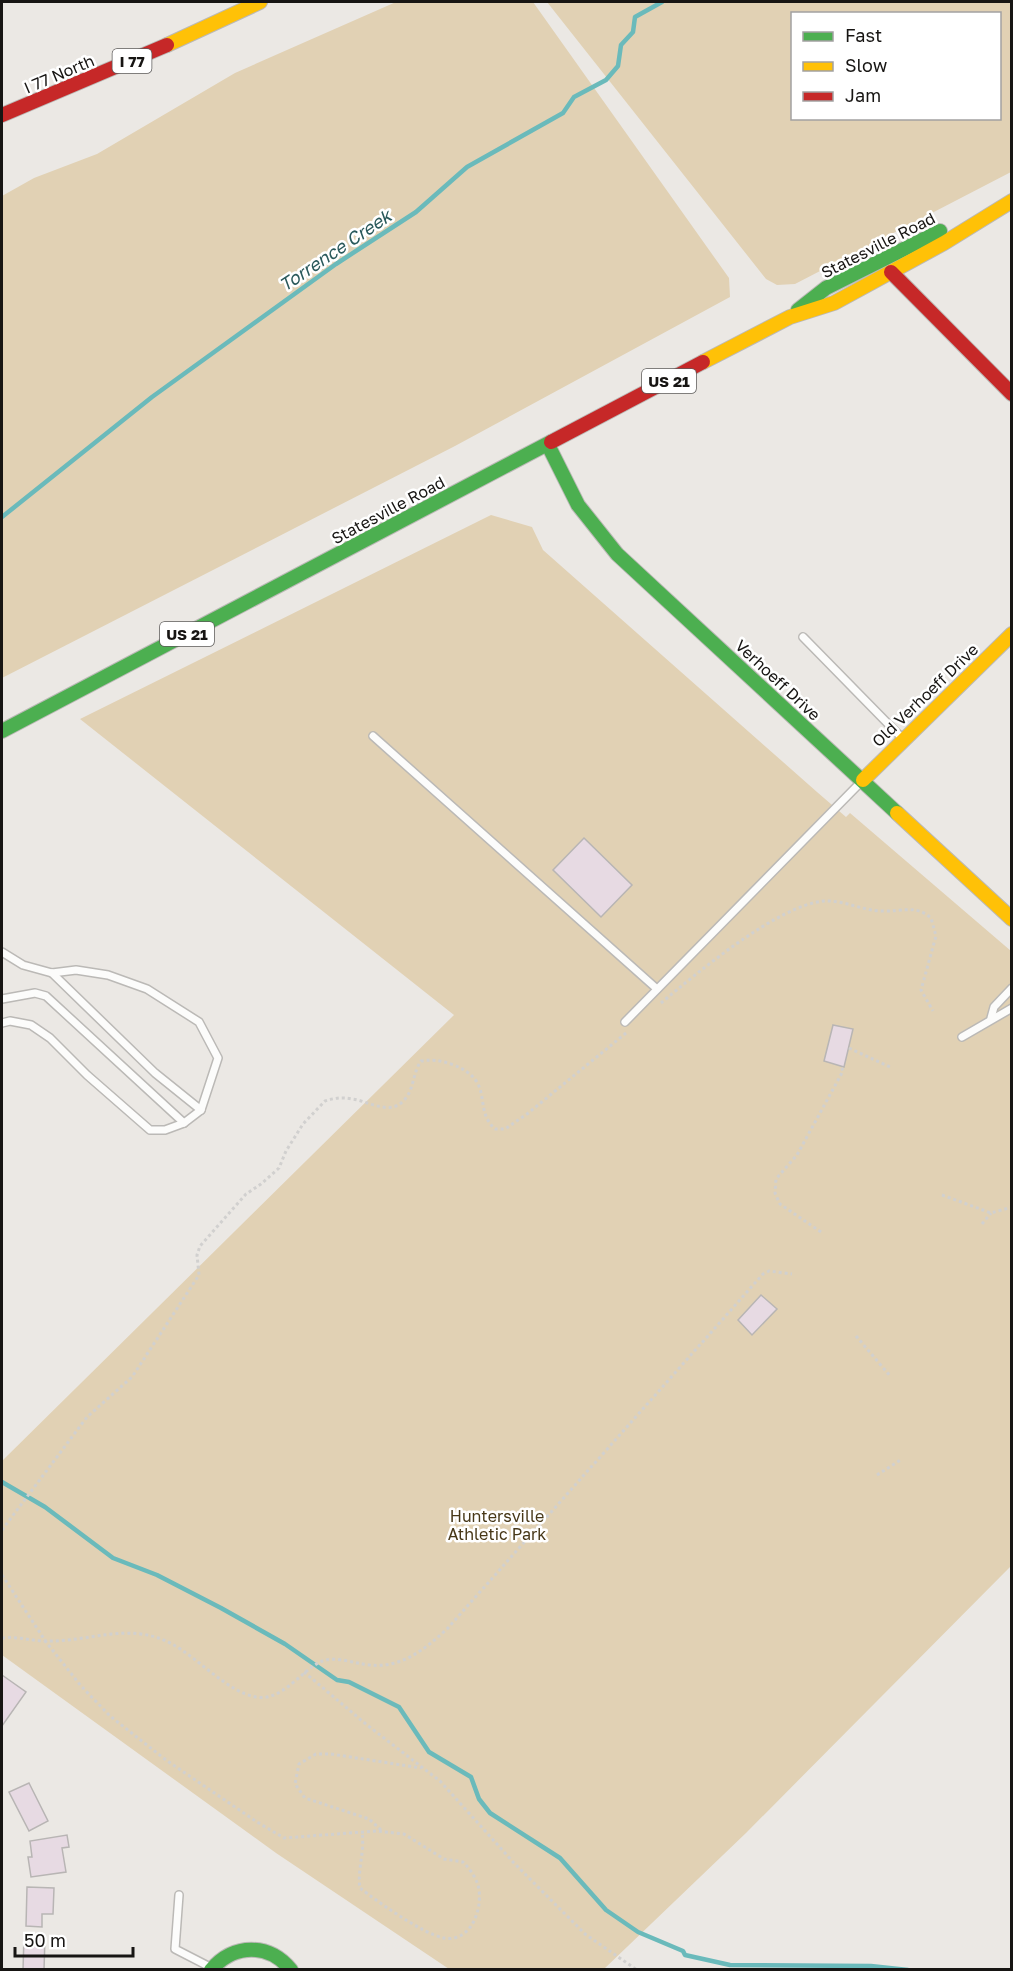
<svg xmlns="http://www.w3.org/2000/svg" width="1013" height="1971" font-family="'Golos Text',sans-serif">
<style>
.green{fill:#e1d1b4;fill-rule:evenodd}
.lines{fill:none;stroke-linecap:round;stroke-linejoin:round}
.stream{stroke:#6ababb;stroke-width:4.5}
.building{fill:#e7dae3;stroke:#b8b5b4;stroke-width:1.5}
.lane-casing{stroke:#bbb9b6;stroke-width:10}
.fast-casing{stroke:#bbb9b6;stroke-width:16}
.slow-casing{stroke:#bbb9b6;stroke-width:16}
.jam-casing{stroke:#bbb9b6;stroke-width:16}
.path{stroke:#d1d0cf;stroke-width:3;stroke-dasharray:3 3;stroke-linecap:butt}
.lane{stroke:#fcfcfb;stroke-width:7}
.fast{stroke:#4caf50;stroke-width:14}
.slow{stroke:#ffc107;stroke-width:14}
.jam{stroke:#c62828;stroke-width:14}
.labels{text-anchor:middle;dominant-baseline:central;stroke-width:5;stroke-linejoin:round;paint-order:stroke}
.shield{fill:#fff;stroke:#5d5b5a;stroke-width:1.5}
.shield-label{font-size:15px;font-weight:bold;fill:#171513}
.street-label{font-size:16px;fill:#171513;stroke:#fff}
.park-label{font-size:16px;fill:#473717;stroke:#fff}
.water-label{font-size:18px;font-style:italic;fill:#2a595b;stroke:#fff}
</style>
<rect width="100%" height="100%" fill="#ebe8e4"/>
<g class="green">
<polygon points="396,2 533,2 729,278 730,297 455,446 2,678 2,196 34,178 97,154 235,73"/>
<path d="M547,2H1011V172L795,284L777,285L766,279ZM792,14H1000V118H792Z"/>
<polygon points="491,515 532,527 543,550 817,792 846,817 850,813 1011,951 1011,1566 746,1833 604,1969 449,1969 276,1853 2,1655 2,1461 454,1015 80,719"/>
</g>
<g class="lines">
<g class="stream">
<polyline points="2,517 152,397 336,264 416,212 467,167 563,113 574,97 606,80 618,66 621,45 633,32 635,17 662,2"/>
<polyline points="2,1482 45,1507 113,1558 157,1575 221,1608 285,1644 337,1680 349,1682 399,1707 429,1752 471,1777 479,1799 490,1813 560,1858 606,1910 638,1932 683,1951 685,1955 730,1965 871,1966 908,1970"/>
</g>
</g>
<g class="building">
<polygon points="584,838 632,885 601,917 553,870"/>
<polygon points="833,1025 853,1029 844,1067 824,1061"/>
<polygon points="761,1295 777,1309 752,1335 738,1320"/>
<polygon points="2,1675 26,1692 2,1726"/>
<polygon points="29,1783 48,1821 29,1831 9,1792"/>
<polygon points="67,1835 69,1847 62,1848 66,1872 31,1877 28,1857 32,1857 30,1841"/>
<polygon points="27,1887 54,1888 53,1914 42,1914 42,1927 26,1926"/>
<polygon points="24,1936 45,1937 44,1970 23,1970"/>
</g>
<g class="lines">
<g class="lane-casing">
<g id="lane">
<polyline points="803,637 902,738"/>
<polyline points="373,736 657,989"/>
<polyline points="2,952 23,965 52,973 76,970 108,975 147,989 199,1022 218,1058 201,1110 184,1123 165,1130 150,1130 87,1075 50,1038 31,1025 10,1021 2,1023"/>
<polyline points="52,973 155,1073 201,1110"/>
<polyline points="2,999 35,993 46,996 184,1123"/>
<polyline points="991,1018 994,1007 1012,988"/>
<polyline points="625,1022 861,782"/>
<polyline points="962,1037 1012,1008"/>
<polyline points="179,1895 175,1949 212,1968"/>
</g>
</g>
<g class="fast-casing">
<g id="fast">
<polyline points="798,310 826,288 940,231"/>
<polyline points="548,445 578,505 617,554 897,813"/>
<polyline points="2,731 551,442"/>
<path d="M211,1970C234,1943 269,1943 291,1970"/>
</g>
</g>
<g class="slow-casing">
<g id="slow">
<polyline points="167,45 260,2"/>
<polyline points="703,362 790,317 834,303 944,243 1012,201"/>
<polyline points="863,780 1012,634"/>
<polyline points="897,813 1012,919"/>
</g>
</g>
<g class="jam-casing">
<g id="jam">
<polyline points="2,115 167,45"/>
<polyline points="891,272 1012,394"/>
<polyline points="551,442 703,362"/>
</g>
</g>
<g class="path">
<path d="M661,1003C697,973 778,905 824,901C844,900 863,911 883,911C902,912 915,904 931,918L936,936L921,990L933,1011"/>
<polyline points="849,1048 890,1067"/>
<polyline points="942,1195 991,1213 1012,1207"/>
<polyline points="982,1224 991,1213"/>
<polyline points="821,1232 780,1204 775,1193 776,1179 797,1155 843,1071 841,1066"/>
<polyline points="856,1336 891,1377"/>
<polyline points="877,1475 902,1459"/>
<path d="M2,1530L87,1417L132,1377L199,1275L197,1255L200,1246L246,1194L261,1184L279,1168L286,1151L303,1124L325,1101C334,1098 342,1097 352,1099C369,1101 391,1117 405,1099C414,1089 413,1072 421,1061C434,1059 442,1061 454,1065C496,1082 472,1108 495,1129H505L527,1114L626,1033"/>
<path d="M2,1575L46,1642L81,1686L110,1716L166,1760L257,1822L284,1838L376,1831L404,1834L444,1859L463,1862C469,1868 475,1876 478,1885C484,1908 471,1943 444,1938C423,1934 378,1902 360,1888C357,1870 365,1853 362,1832"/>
<path d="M2,1638C17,1636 31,1641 47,1641C90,1642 130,1621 172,1644C198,1658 229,1693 256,1697C280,1702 300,1673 318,1663C332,1655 349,1662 363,1664C398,1671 423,1651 447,1629L763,1274L769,1271L792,1274"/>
<polyline points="304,1672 367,1725 440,1781 514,1863 585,1934 637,1970"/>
<polyline points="381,1830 369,1819 305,1798 295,1784 299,1764 316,1754 331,1754 421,1768"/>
</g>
<use href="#lane" class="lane"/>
<use href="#fast" class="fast"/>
<use href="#slow" class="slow"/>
<use href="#jam" class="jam"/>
</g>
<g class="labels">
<g class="shield">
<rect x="112.5" y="49" width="39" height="24" rx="4.5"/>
<rect x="642" y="369" width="54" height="24" rx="4.5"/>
<rect x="160" y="622" width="54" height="24" rx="4.5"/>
</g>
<g class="shield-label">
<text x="132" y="61">I 77</text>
<text x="669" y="381">US 21</text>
<text x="187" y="634">US 21</text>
</g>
<g class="street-label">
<text transform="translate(59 74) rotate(-23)">I 77 North</text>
<text transform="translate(878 245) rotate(-27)">Statesville Road</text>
<text transform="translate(388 510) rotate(-28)">Statesville Road</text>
<text transform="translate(778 680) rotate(43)">Verhoeff Drive</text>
<text transform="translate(925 695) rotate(-44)">Old Verhoeff Drive</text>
</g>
<g class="park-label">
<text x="497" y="1516">Huntersville<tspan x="497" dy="18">Athletic Park</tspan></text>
</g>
<g class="water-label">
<text transform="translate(335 250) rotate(-34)">Torrence Creek</text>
</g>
</g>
<rect width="1013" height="1971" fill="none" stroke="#171513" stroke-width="6"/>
<rect x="791" y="12" width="210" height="108" fill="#ffffff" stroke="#a2a1a1" stroke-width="1.5"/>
<rect x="803" y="32" width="30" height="9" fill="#4caf50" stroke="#a2a1a1" stroke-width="1.5"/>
<text x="845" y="42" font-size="18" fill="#171513">Fast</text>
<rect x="803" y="62" width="30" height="9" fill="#ffc107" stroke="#a2a1a1" stroke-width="1.5"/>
<text x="845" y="72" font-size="18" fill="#171513">Slow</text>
<rect x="803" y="92" width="30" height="9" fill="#c62828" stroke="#a2a1a1" stroke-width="1.5"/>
<text x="845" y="102" font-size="18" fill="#171513">Jam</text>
<path d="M15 1947v9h118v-9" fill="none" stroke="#171513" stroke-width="3"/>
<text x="24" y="1947" font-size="18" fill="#171513" stroke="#ffffff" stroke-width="4.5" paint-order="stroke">50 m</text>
</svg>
